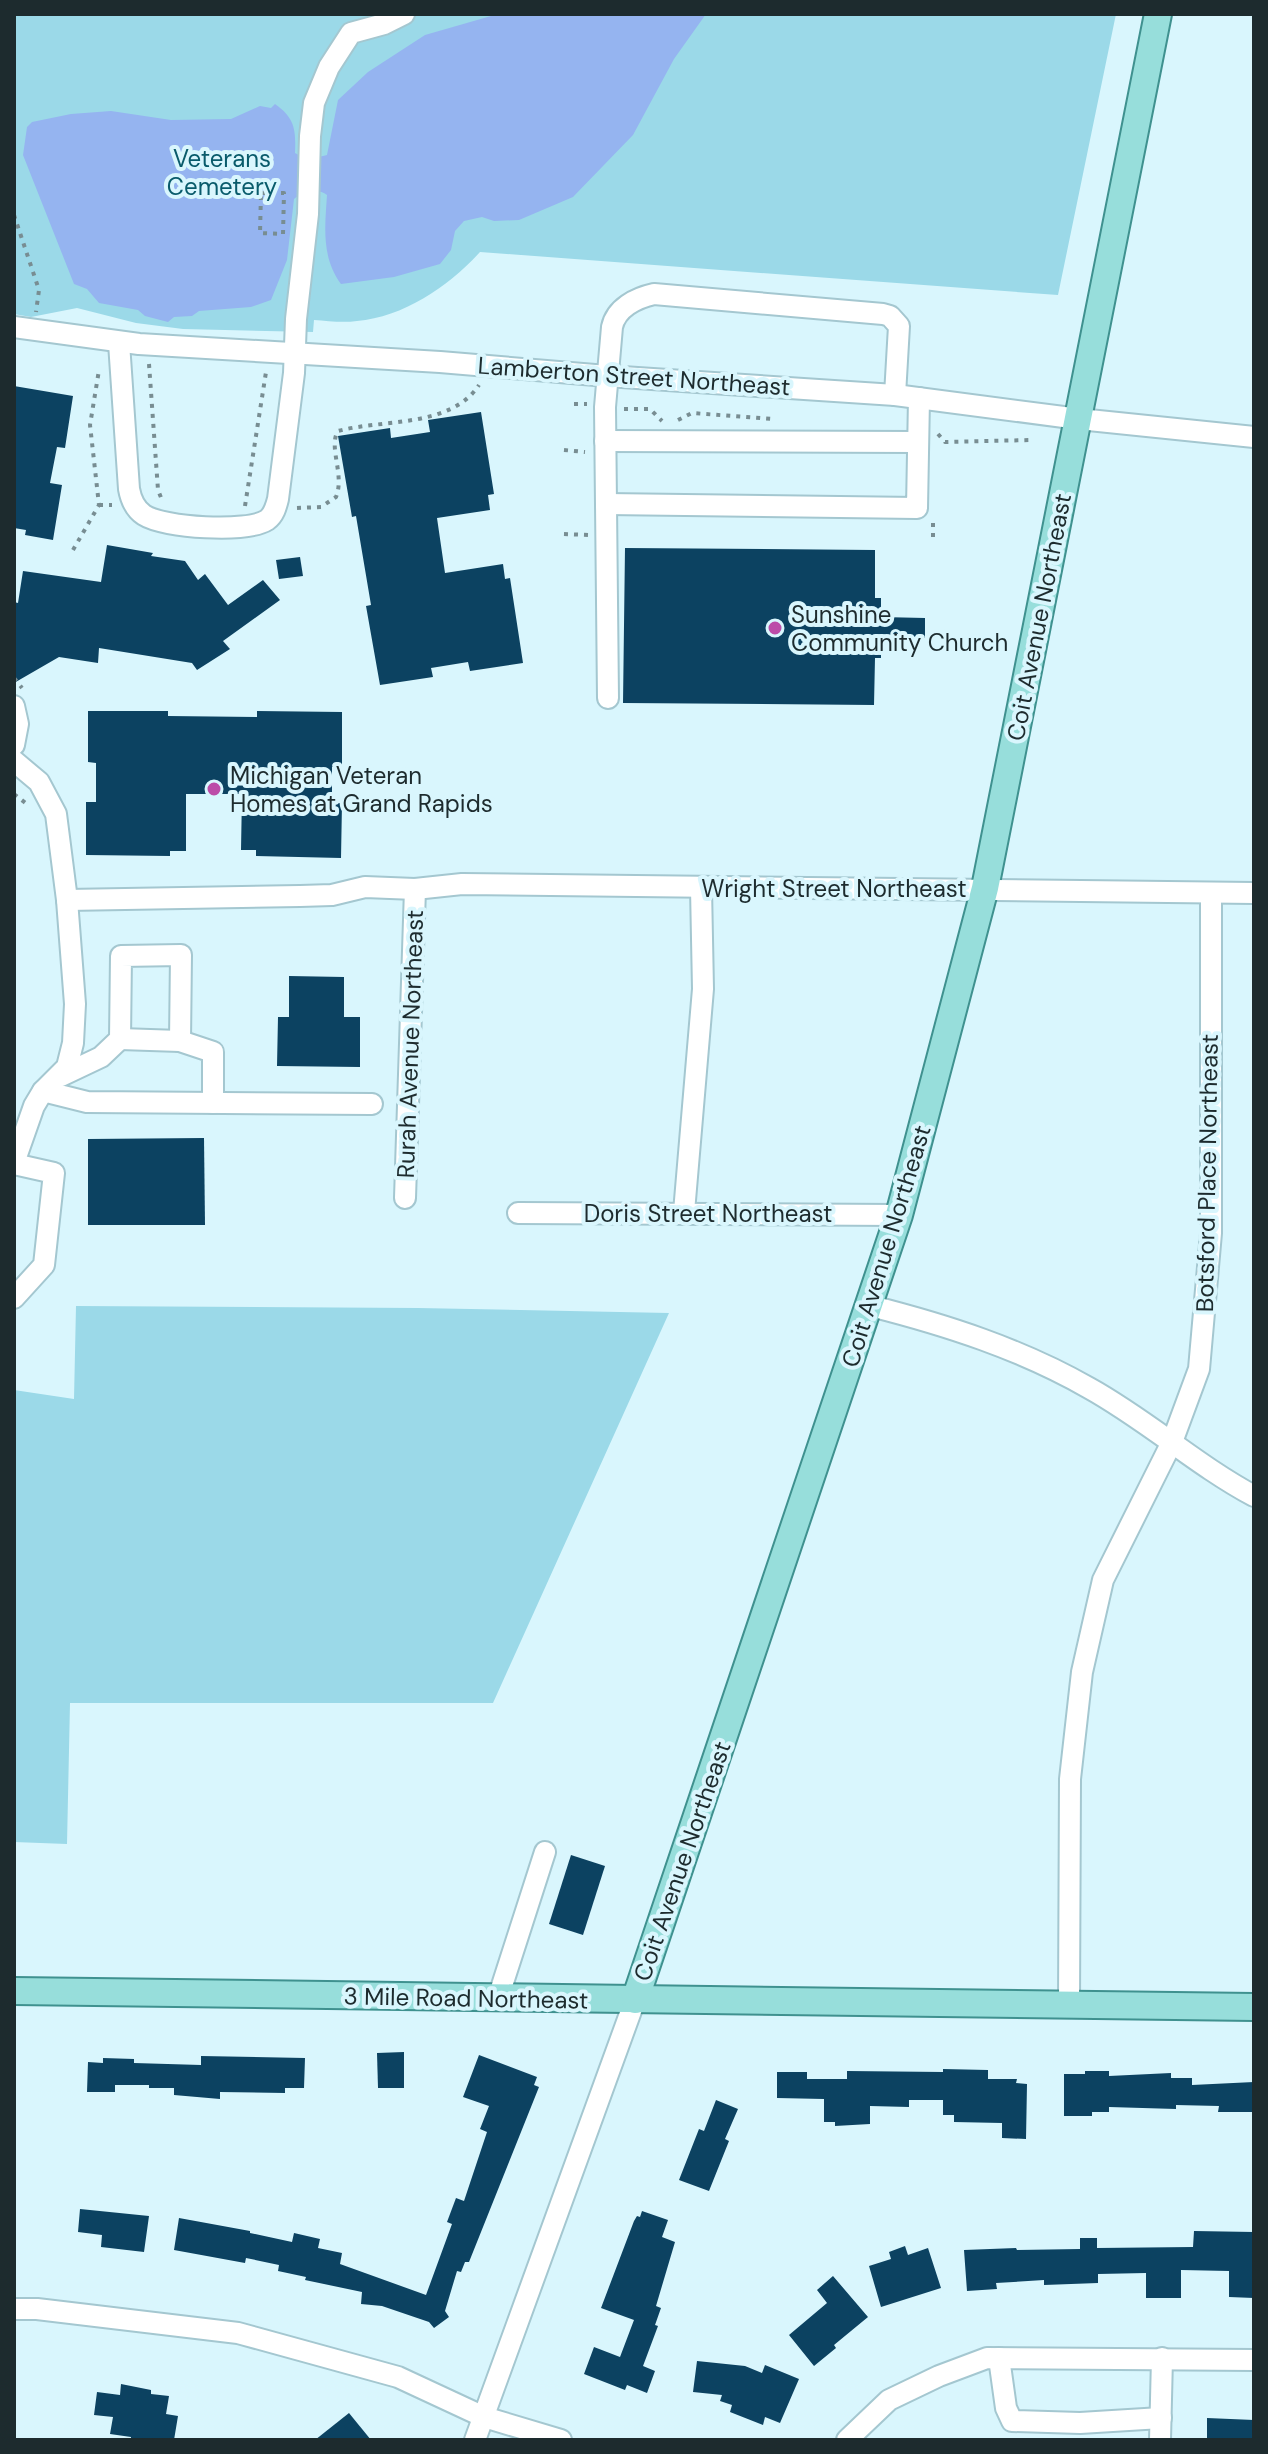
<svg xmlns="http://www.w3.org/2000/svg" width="1268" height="2454" font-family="'DM Sans',sans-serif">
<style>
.green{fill:#9bd9e8}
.water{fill:#95b4f0}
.building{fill:#0c4261}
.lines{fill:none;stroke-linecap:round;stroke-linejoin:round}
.minor-casing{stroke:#a4c7d0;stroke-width:24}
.major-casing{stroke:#3f918f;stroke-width:30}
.path{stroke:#788d92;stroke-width:4;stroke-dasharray:4 6;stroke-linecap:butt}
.minor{stroke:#fff;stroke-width:20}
.major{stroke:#97dedb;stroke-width:26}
.poi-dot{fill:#bc4ca8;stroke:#d9f6fd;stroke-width:3}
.labels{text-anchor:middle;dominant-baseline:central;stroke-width:8;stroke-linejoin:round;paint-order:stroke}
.park-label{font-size:24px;fill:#095b6b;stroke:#d9f6fd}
.street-label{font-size:24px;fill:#1d2b2e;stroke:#d9f6fd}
.poi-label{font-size:24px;fill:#1d2b2e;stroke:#d9f6fd;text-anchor:start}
</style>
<rect width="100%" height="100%" fill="#d9f6fd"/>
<g class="green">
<path d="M14,14H1116L1058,295L480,252C449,286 404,317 357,321C343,323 328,321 314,320L313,332L183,329L136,323L77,308L31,317L14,314Z"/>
<polygon points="76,1306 418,1308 669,1313 493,1703 70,1703 67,1844 14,1842 14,1390 74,1399"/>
</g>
<path class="water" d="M498,14H706L674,59L633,135L573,197L519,220L494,221L482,217L464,221L455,231L451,250L440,264L394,277L341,284C321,257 325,226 327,195C318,188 303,192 294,199L287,260L271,300L251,307L199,311L192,316L174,317L168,322L145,316L138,310L99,303L87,289L74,284L23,155L27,127L32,122L71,114L111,111L171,120L231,119L260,106L271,108L275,104C295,118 296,130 295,153C304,159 316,158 327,155L338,100L368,72L425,35Z"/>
<g class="building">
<polygon points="14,386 73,396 65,448 57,447 50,483 62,485 53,540 25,535 26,530 14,528"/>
<polygon points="481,412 494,494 488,495 490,510 437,518 445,573 503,564 505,579 510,578 523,663 470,671 468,662 431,668 433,677 380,685 366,606 371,605 356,516 352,517 338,436 390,428 391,438 430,432 428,420"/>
<polygon points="107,545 153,553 151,556 185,561 198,580 205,574 228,605 263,580 280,600 223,641 230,649 197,670 192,663 99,648 98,663 59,657 14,683 14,602 18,603 23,571 101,582"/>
<polygon points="625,548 875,550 875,598 881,598 881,617 925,618 925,638 881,638 881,658 875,658 874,705 623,703"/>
<polygon points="300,557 303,576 279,579 276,560"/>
<polygon points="88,711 168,711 168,716 257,717 257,711 342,712 342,767 332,767 332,803 342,803 341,858 256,856 256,850 241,850 242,794 186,794 186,851 170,851 170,856 86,855 86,802 96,802 96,763 88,762"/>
<polygon points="289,976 344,977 344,1017 360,1017 360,1067 277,1066 278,1017 289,1017"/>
<polygon points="204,1138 205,1225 88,1225 88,1139"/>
<polygon points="571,1855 605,1866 583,1935 549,1924"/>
<polygon points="404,2052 404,2088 378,2088 377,2053"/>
<polygon points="479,2055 537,2077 534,2085 539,2087 469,2262 465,2262 461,2272 457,2271 445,2311 449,2317 434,2328 429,2322 382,2306 361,2304 362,2292 305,2280 306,2277 278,2271 279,2265 246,2258 245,2263 174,2250 179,2218 250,2231 250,2233 292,2242 294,2233 320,2239 318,2248 342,2253 340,2264 426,2295 452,2224 447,2222 456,2198 464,2201 487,2132 480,2129 489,2106 463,2097"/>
<polygon points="201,2056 305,2058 304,2088 285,2088 285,2093 220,2092 220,2099 174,2095 174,2088 149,2088 149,2085 115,2085 115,2092 87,2092 88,2062 103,2063 103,2058 134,2059 134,2063 201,2065"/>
<polygon points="943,2069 988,2070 988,2079 1017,2079 1016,2083 1027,2084 1026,2139 1002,2138 1002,2123 954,2122 954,2115 943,2115 943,2100 909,2100 909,2107 870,2106 870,2124 835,2126 835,2122 824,2122 824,2099 777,2098 777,2072 807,2072 807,2079 847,2079 847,2071 943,2072"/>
<polygon points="1085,2071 1109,2071 1109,2076 1171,2073 1171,2078 1192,2078 1192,2085 1254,2082 1254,2112 1218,2112 1219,2106 1176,2105 1176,2109 1109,2107 1109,2112 1092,2112 1092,2116 1064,2116 1064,2074 1085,2074"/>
<polygon points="716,2100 738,2109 725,2139 729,2141 709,2191 679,2180 699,2129 704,2131"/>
<polygon points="80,2209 149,2216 144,2252 101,2247 102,2235 78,2232"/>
<polygon points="642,2211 668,2220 662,2237 675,2242 656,2306 661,2308 655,2325 658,2326 643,2366 655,2371 647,2393 627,2385 625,2390 584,2374 594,2347 620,2357 634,2320 601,2308 634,2221 637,2216 640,2217"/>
<polygon points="1194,2231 1254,2232 1254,2298 1229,2297 1229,2271 1181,2270 1181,2298 1146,2298 1146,2273 1098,2274 1098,2283 1044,2285 1044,2280 996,2283 997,2289 967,2291 964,2250 1016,2248 1017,2250 1080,2249 1080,2238 1097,2238 1097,2248 1193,2247"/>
<polygon points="905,2246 908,2255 928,2248 941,2288 881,2307 869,2266 891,2259 889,2252"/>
<polygon points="833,2276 868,2317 834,2345 836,2348 814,2366 789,2335 827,2303 817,2290"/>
<polygon points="697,2361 745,2366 762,2373 765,2365 799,2379 780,2423 765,2417 763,2425 730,2412 732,2405 720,2401 722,2395 693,2392"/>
<polygon points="121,2384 151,2390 151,2394 169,2396 166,2414 178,2416 174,2440 131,2440 131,2437 110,2434 113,2417 94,2415 97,2392 120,2395"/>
<polygon points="349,2413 371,2440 315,2440"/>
<polygon points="1207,2418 1254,2420 1254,2440 1207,2440"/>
</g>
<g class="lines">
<g class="minor-casing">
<g id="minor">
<polyline points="14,327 139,344 440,362 607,376 895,395 1079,419 1254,437"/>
<path d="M119,343L129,489C131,500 135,509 144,515C164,528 247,533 267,520C274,515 276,507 278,499L294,373L296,319L308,214L310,136L314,103L329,67L351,33L384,24L404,14"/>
<polyline points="605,441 918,442"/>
<polyline points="606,504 917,508 919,398"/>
<path d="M608,698L605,407L612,327C616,308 636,298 654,294L883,314L890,316L899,326L895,395"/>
<polyline points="14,706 18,724 14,745"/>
<polyline points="14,761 39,782 56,814 67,900 75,1004 73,1043 67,1067 43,1091 34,1106 14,1163"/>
<polyline points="67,900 300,896 332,895 365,887 415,889 462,884 1254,893"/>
<polyline points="120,1039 180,1041 213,1052 213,1103"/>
<polyline points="61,1076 101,1057 120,1039 121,956 181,955 180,1041"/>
<polyline points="43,1091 87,1102 372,1104"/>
<polyline points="14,1164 54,1173 44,1265 14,1298"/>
<polyline points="405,1198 415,889"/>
<polyline points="684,1212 703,989 701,888"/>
<polyline points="518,1213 899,1215"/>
<path d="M871,1306C946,1325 1021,1349 1089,1388C1147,1420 1196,1465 1254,1496"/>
<polyline points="498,1998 545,1852"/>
<polyline points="1069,2004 1070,1779 1082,1672 1103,1580 1172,1442 1199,1369 1211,1233 1211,893"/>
<polyline points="14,2309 37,2309 238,2333 398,2377 484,2417 561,2440"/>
<polyline points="999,2358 1006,2408 1012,2421 1080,2423 1161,2418"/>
<polyline points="475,2440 635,2000"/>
<polyline points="847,2440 889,2400 939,2376 987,2358 1254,2360"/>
<polyline points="1160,2440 1162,2358"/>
</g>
</g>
<g class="major-casing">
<g id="major">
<polyline points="14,1991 1254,2007"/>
<polyline points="635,2000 899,1215 985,888 1158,14"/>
</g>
</g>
<g class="path">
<polygon points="261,193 284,193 283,234 260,233"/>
<polyline points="14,215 39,290 36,312"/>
<polyline points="149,364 158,490 162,500"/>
<polyline points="574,404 587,404"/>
<polyline points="624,409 650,409 662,421"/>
<polyline points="678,420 692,413 772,419"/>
<polyline points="938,434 945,442 1031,440"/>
<polyline points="564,450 585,452"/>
<polyline points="99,505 112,505"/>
<polyline points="245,506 266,372"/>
<path d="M297,508L321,507L336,497C345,475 328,447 338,431C382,419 451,428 479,385"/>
<polyline points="564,534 589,535"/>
<polyline points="933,537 933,520"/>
<polyline points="73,550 99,505 90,425 99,370"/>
<polyline points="14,678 22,688"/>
<polyline points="14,794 28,805"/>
</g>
<use href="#minor" class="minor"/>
<use href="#major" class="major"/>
</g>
<g class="poi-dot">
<circle cx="775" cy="628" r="8"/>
<circle cx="214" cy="789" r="8"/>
</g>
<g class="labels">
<g class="park-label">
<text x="222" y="158">Veterans<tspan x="222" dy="28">Cemetery</tspan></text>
</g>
<g class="street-label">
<text transform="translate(634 376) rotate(4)">Lamberton Street Northeast</text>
<text transform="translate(1039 617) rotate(-79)">Coit Avenue Northeast</text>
<text x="834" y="888">Wright Street Northeast</text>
<text transform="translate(410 1044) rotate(-88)">Rurah Avenue Northeast</text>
<text transform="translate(1207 1173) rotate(-89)">Botsford Place Northeast</text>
<text x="708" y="1213">Doris Street Northeast</text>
<text transform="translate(886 1246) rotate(-73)">Coit Avenue Northeast</text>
<text transform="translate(682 1861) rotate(-71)">Coit Avenue Northeast</text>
<text transform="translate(466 1998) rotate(1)">3 Mile Road Northeast</text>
</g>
<g class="poi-label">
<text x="791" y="614">Sunshine<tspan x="791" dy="28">Community Church</tspan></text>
<text x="230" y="775">Michigan Veteran<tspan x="230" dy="28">Homes at Grand Rapids</tspan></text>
</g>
</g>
<rect width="1268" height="2454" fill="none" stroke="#1d2b2e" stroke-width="32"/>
</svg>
